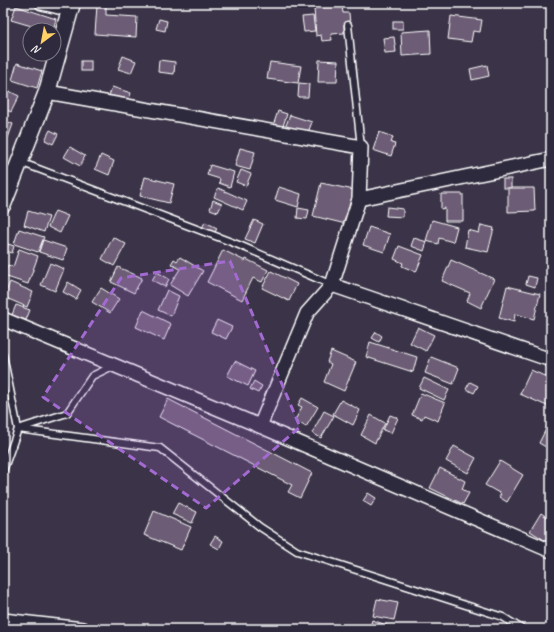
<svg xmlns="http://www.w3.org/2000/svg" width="554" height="632" font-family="Caveat,sans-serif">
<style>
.building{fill:#6c5b75;stroke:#fff}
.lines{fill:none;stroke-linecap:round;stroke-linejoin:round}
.service-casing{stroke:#fff;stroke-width:9}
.minor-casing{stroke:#fff;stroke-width:16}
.tertiary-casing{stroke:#fff;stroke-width:19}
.service{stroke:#2f2a3d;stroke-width:6}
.minor{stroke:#2f2a3d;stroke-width:13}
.tertiary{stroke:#2f2a3d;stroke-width:16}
.marked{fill:#a36bd2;fill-opacity:0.2;stroke:#a36bd2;stroke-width:3;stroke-dasharray:8 5;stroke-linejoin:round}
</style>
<rect width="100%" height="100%" fill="#3b3448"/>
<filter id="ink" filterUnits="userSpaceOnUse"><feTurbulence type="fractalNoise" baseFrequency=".025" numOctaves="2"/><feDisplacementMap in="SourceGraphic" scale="8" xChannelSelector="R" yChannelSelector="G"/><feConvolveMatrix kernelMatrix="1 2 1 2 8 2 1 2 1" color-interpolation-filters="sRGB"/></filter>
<g filter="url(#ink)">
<g class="building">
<polygon points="97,5 106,5 106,15 137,17 136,37 95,34"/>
<polygon points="16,6 56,19 53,30 34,30 35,27 11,20"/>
<polygon points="342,6 343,13 349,13 350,24 344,24 344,33 331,34 332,40 322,41 321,35 316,36 314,8"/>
<polygon points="313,16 315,31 304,32 302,17"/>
<polygon points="451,16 482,20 480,32 473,31 471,42 448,39"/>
<polygon points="159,19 167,21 165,31 156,29"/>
<rect x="393" y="21" width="10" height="8"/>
<polygon points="430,30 431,54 402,56 401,32"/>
<polygon points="394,37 396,52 385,53 383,38"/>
<polygon points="123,56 136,61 131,73 118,69"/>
<polygon points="159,60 175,62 174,74 158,72"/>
<polygon points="319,60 338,61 337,82 318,82"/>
<rect x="81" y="61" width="10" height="10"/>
<polygon points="270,62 301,66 298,83 267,79"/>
<polygon points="17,63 42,71 37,88 12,80"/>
<polygon points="487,65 489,76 472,80 470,69"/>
<polygon points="299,83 309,84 308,97 298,97"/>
<polygon points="112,87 131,93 127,105 108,99"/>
<polygon points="9,91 19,96 11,112 3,108 3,102"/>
<polygon points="278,111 287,114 282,129 273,126"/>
<polygon points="290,115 312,122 307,135 285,128"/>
<polygon points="3,120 13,124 3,152"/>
<polygon points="50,130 58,134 53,144 45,140"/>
<polygon points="379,132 393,137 391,143 395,144 391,156 373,150"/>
<polygon points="70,147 85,156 80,166 64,157"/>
<polygon points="240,148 255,152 250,170 235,166"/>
<polygon points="101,155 114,161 109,175 95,169"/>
<polygon points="210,165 234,172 230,187 219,183 220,179 207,175"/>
<polygon points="241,170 251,174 246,186 236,182"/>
<polygon points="145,177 174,184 169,203 140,196"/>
<rect x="503" y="179" width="8" height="9"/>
<polygon points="321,183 354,190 346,224 313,216"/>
<polygon points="279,187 301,194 298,207 275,200"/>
<polygon points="218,188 247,201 243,210 214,197"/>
<polygon points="508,188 534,188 535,211 508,212"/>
<polygon points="441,194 463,194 463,221 445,221 445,208 441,209"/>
<polygon points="213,200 222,204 218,212 210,209"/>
<polygon points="387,207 403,209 403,217 386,216"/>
<polygon points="298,208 309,210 307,219 297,218"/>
<polygon points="28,211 49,217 44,232 24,225"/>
<polygon points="55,211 68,216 60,233 48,227"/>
<polygon points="254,220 263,224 255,243 245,239"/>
<polygon points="432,220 457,227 453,242 439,238 438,244 426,241"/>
<polygon points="205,222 217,228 213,237 201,230"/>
<polygon points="481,225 494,228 488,252 465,247 468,230 479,233"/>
<polygon points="369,227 390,234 384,252 363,245"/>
<polygon points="19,229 44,237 38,252 14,244"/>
<polygon points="113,237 126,244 114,266 102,259"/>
<polygon points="414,238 427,242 424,251 411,246"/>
<polygon points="43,240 67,248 63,260 39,252"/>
<polygon points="8,244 14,246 12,253 6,251"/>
<polygon points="399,246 423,255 416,272 402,266 403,263 394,259"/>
<polygon points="19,249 38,256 28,284 4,276 8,265 13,267"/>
<polygon points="223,250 245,261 246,259 268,270 262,282 253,278 242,300 207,282"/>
<polygon points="180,257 203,271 188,296 170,285 180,269 171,264 174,259 177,261"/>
<polygon points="451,260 494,279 481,308 467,301 470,293 442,281"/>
<polygon points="50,263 64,269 55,291 41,285"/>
<polygon points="118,267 142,278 134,293 111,282"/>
<polygon points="271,271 297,284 289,301 262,288"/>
<polygon points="157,272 169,279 165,287 152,280"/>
<polygon points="528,276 537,278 535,287 526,284"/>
<polygon points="10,282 33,292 27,307 4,297"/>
<polygon points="68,282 81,290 76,299 63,292"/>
<polygon points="507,286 540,294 534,319 515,314 514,322 499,318"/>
<polygon points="101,288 119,299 110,313 92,302"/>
<polygon points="167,290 179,296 171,316 158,310"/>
<polygon points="16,305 30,310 26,320 12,315"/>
<polygon points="143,310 171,324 164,340 136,327"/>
<polygon points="217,320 232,327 226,339 211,332"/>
<polygon points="418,327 434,335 426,351 410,343"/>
<polygon points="376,332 382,336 379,342 372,338"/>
<polygon points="370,342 417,357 413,372 366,357"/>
<polygon points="331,351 356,362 344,391 324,382 331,364 327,362"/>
<polygon points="431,357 459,368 453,384 425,373"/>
<polygon points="235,361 255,371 248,386 227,376"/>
<polygon points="531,370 551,379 551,397 547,406 520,394"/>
<polygon points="424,378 449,390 444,400 419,388"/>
<polygon points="254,381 262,386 258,393 250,389"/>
<polygon points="470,382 478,386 474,393 466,389"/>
<polygon points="421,393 445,403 438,421 424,415 422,419 412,415"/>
<polygon points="302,398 318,407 306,427 295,420 302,407 298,405"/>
<polygon points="168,399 312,473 300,498 288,492 292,485 159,417"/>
<polygon points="341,400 360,410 353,425 333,414"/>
<polygon points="324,411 334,416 321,438 312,433"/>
<polygon points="371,415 385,423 375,443 361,435"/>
<polygon points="390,415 398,418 391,433 383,430"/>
<polygon points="548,425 551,427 551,450 539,443"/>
<polygon points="454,446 476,458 468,473 446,461"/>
<polygon points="500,461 523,475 507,502 499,497 501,494 485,485"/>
<polygon points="440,468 465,481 462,489 469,493 463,504 430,488"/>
<polygon points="368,493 376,498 371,506 363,501"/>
<polygon points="178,503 197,512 192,523 172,514"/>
<polygon points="154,511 191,527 181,550 144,535"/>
<polygon points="541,513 551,520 551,534 546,541 530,531"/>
<polygon points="215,536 223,541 219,549 210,544"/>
<polygon points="377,599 398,603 394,620 373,616"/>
<polygon points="372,620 389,626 388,629 377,629 370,627"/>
</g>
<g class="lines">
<g class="service-casing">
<g id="service">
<polyline points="348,25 361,147"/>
<polyline points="20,162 239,245 332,285"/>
<polyline points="3,355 18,429 160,448 260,527 297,551 503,617 522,629"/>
<polyline points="3,471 18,429 67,413 92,376 113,366"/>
</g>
</g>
<g class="minor-casing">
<g id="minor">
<polyline points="42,3 71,10"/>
<polyline points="47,92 361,147 359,199 332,285 307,313 260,426"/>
<polyline points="359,199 551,159"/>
<polyline points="332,285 551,360"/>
<polyline points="3,319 260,426 551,551"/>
<polyline points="3,620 83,629"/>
</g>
</g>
<g class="tertiary-casing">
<polyline id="tertiary" points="3,204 47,92 72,3"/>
</g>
<use href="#service" class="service"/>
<use href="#minor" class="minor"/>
<use href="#tertiary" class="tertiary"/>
</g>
</g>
<path class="marked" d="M230,261L300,427L206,508L43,397L121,278Z"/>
<rect width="554" height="632" fill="none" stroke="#2f2a3d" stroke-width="16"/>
<rect x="8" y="8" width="538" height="616" fill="none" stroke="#fff" stroke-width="1.5" filter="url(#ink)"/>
<g transform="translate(42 42) rotate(212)"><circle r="19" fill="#2f2a3d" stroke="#827f8b"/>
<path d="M0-3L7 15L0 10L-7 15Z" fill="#ffd166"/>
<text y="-6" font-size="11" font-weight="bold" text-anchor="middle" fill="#ffffff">N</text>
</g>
</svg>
